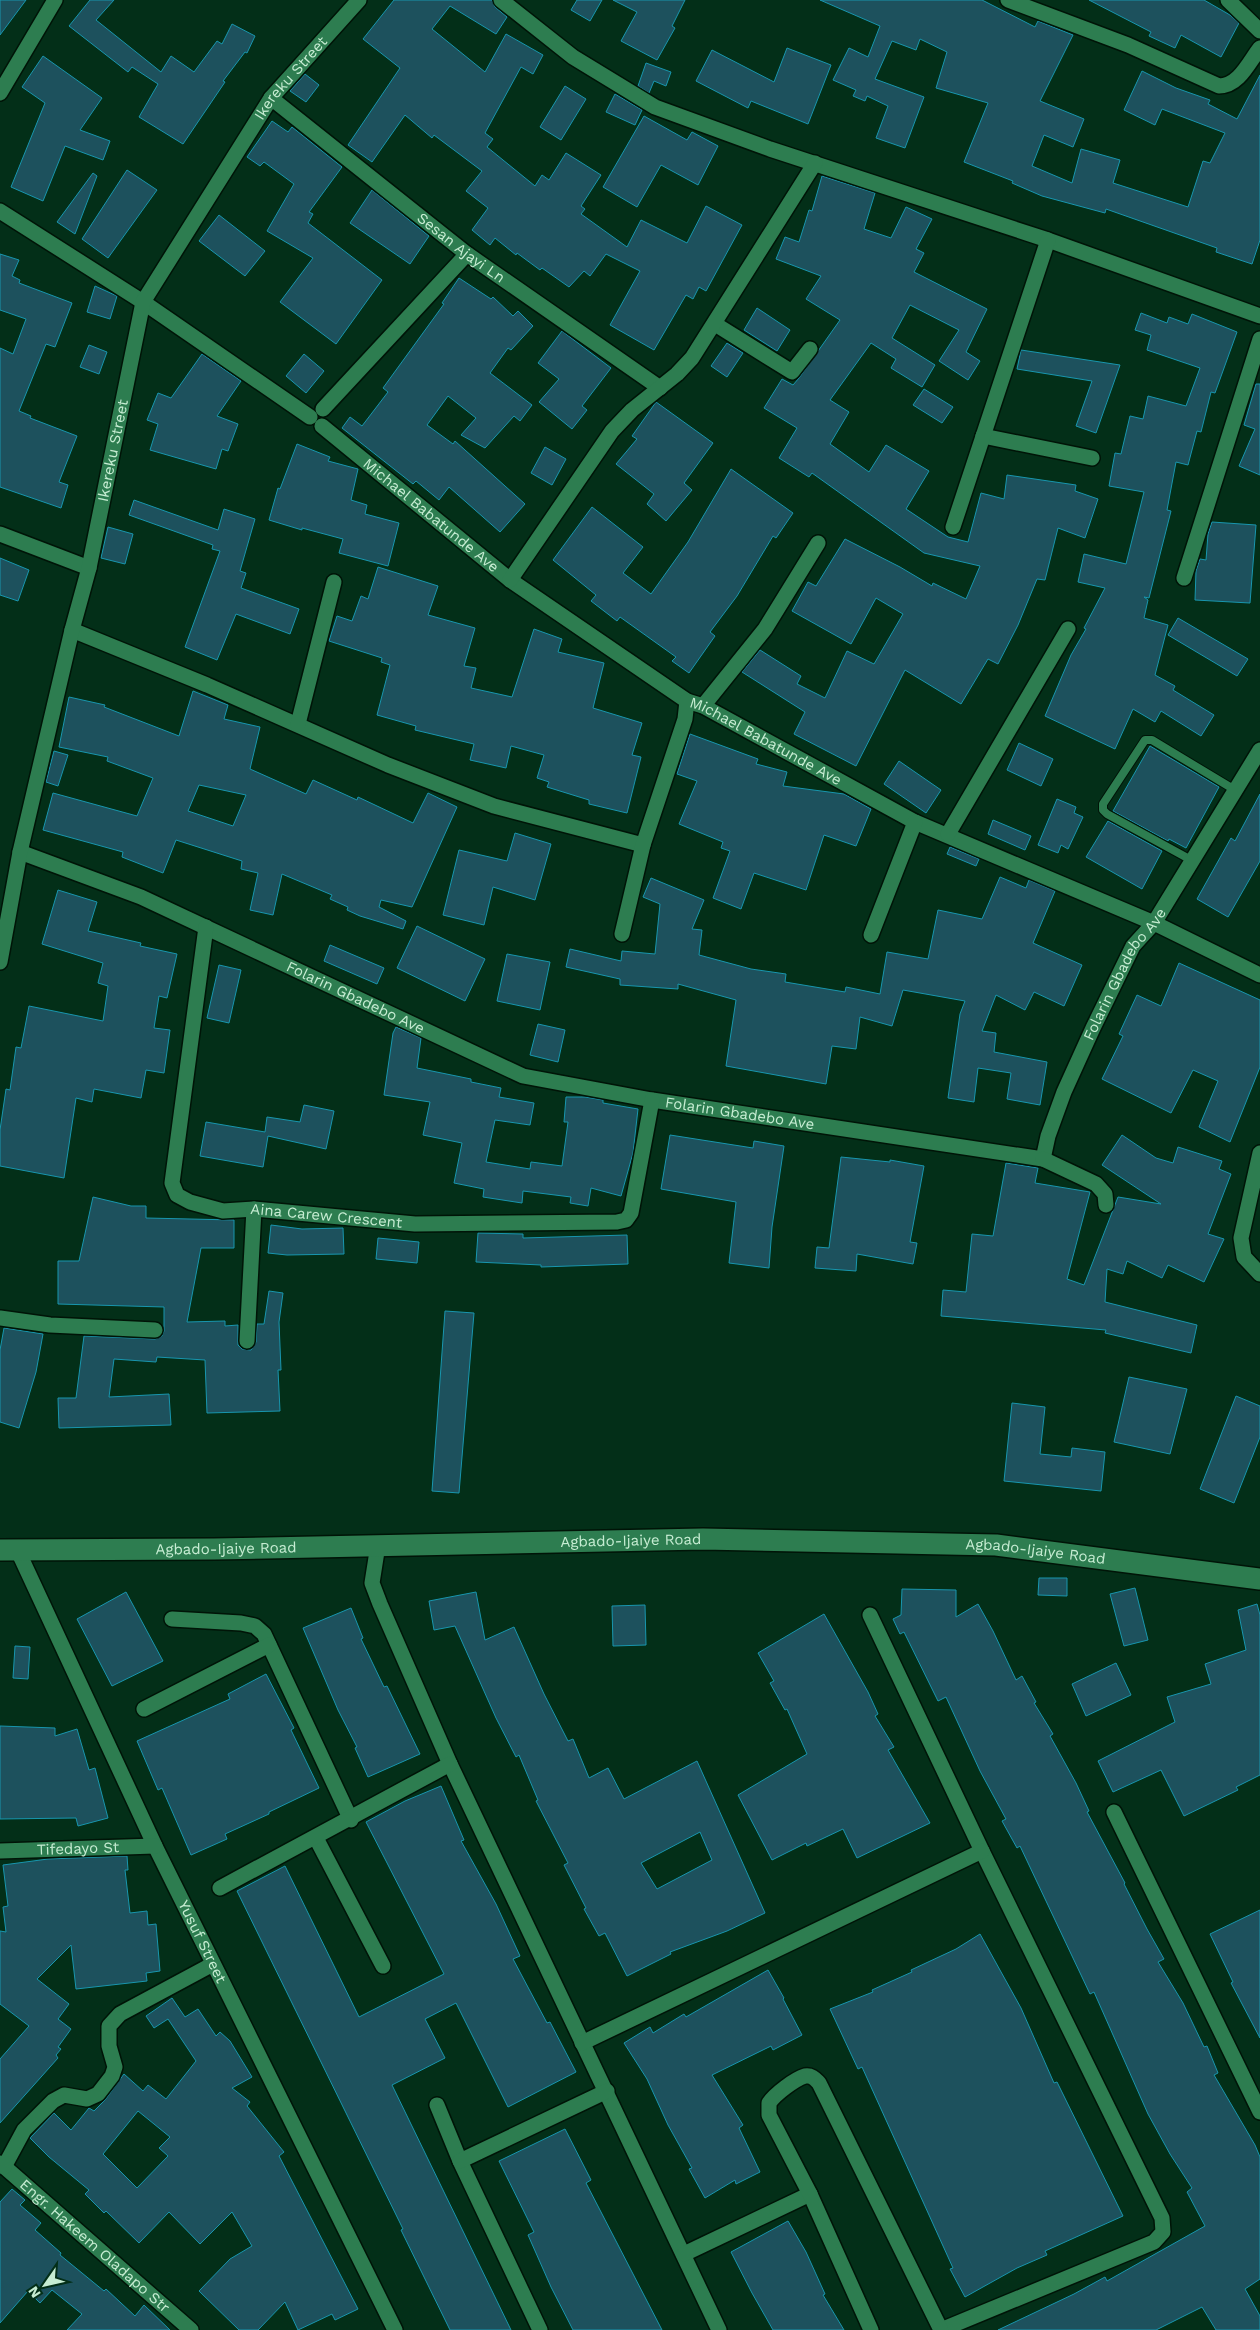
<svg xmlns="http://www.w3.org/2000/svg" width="1260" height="2330" font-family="'Work Sans',sans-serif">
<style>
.building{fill:#1d515d;stroke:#1896ae;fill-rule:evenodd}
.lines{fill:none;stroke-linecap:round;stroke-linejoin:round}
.lane-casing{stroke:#001407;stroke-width:10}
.street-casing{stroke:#001407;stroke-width:18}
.secondary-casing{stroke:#001407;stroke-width:24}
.lane{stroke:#2d7d50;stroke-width:8}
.street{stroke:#2d7d50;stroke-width:15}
.secondary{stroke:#2d7d50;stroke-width:21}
.labels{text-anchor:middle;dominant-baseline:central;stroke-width:4.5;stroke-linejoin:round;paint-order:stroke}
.street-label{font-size:15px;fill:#c7edd3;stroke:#032f18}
</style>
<rect width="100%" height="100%" fill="#032f18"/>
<g class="building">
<polygon points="0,0 26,0 0,35"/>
<polygon points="90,0 114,0 96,20 161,72 171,56 194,72 217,41 222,44 232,24 255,36 247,53 245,52 223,81 225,82 183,144 139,117 158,84 132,67 128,72 69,26"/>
<polygon points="394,0 492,0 495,7 507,17 496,34 450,6 432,29 485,72 506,34 543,55 533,74 521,67 485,133 493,139 487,147 535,186 542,175 549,180 566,153 601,175 581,206 585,209 581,214 627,247 641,220 687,243 706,206 742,225 706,291 699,287 693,299 686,295 654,350 610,325 640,271 606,254 590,276 584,271 569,287 542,268 540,270 517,253 516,255 495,238 490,245 472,230 488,208 466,191 482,171 434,135 432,138 405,115 372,162 348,145 400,68 363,39"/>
<polygon points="577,0 602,0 590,21 571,10"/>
<polygon points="613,0 685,0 672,26 675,28 657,60 621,41 637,12"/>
<polygon points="820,0 982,0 1035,27 1038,21 1073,35 1040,101 1084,119 1073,147 1044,135 1032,166 1072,183 1081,149 1120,160 1113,183 1188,207 1203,161 1210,163 1225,133 1162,109 1155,125 1124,110 1142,71 1176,88 1210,100 1208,104 1237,119 1260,75 1260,240 1252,264 1216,252 1217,248 1106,209 1105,213 1042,196 1012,183 1013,181 964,162 988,103 936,88 947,52 920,39 916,50 892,41 875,79 924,97 905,148 876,138 888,106 867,96 865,101 853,96 856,90 833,80 849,48 868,57 880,26"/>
<polygon points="1089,0 1204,0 1230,15 1239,23 1221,57 1181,35 1175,48 1149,36 1151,32"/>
<polygon points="787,48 831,65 808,124 751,101 748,108 696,81 712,50 774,82"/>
<polygon points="43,56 102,98 80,130 110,141 103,160 65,146 43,201 11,187 45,103 22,87"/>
<polygon points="646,63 671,72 666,86 654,81 649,93 638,86"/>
<polygon points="305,74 319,85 306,102 290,91"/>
<polygon points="565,86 586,99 561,140 540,127"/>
<polygon points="615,94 642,110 635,125 606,112"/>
<polygon points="644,116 687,140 692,132 718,146 698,185 661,165 637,207 603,187"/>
<polygon points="272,121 288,132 292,127 342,167 309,212 313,214 308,223 382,280 336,344 280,302 313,258 267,231 294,184 264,162 260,166 247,157"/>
<polygon points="127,170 157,190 108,258 82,239"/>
<polygon points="93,173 97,176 75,234 57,222"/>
<polygon points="822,176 875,193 864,229 891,238 906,207 932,219 916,249 924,253 914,272 987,309 966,352 980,361 968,380 939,361 959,330 910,305 892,338 935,365 922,387 891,368 896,359 871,343 830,400 849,412 830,444 869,472 886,445 929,471 906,509 948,537 968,542 981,493 1004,499 1007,475 1076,485 1075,491 1098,499 1085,538 1058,528 1045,580 1037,579 1018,625 998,664 988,659 961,704 905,670 856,766 794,734 805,712 742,672 760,650 801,676 797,684 825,698 847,651 874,664 903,614 876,598 851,644 792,611 808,582 816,586 845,539 900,567 932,586 933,583 966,599 980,566 924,553 812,473 809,477 779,458 797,428 764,408 782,379 793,385 799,378 840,320 806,299 821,276 776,259 785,237 799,242 809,210 812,211"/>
<polygon points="372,190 429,236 410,264 350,223"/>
<polygon points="219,215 265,251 245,276 199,241"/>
<polygon points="0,254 19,260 12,276 20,280 19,283 72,303 55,347 46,344 19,411 31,416 30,418 77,436 59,482 68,485 61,508 0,487 0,348 13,354 26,319 0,310"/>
<polygon points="459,278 491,299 493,297 513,316 518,311 533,326 511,350 508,348 490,373 532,405 520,421 514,416 485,448 461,435 476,418 448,396 427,425 453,444 455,441 525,504 500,532 449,487 439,500 416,481 413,484 342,428 350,417 362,426 388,392 383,388 444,304 442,303"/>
<polygon points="95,286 117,296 110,319 87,312"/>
<polygon points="757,308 790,330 777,351 744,330"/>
<polygon points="1141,313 1167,323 1169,317 1188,324 1192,314 1237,332 1215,393 1211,392 1201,432 1197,431 1188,465 1176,462 1167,510 1171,511 1149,598 1144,597 1148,600 1144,618 1168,625 1155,675 1175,686 1173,690 1214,715 1201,736 1161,711 1155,722 1133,709 1115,749 1045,716 1071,655 1086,629 1084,628 1105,588 1078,582 1084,554 1126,564 1144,492 1109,486 1115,453 1121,454 1130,416 1143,419 1148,396 1186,406 1200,368 1147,350 1151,335 1135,330"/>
<polygon points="562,331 611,368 582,406 587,410 572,429 539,402 559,379 538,363"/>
<polygon points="727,343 743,353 727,377 711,366"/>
<polygon points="89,345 107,352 99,374 80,367"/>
<polygon points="1021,350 1120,365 1096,433 1076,426 1092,381 1017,369"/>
<polygon points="202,354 241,381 217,416 238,424 228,451 222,449 216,469 150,450 158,424 147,420 158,393 171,398"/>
<polygon points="304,354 324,371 306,393 286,376"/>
<polygon points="1256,384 1260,384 1260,475 1239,466 1255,429 1244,425"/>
<polygon points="924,389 953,407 942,423 913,405"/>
<polygon points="656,402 713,443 684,483 692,490 666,521 647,504 654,494 616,464 637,439 632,436"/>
<polygon points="297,444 330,457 328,461 358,469 351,500 367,505 365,514 399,523 388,566 339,553 343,539 302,528 302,530 269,520 278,488 280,489"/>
<polygon points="545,447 566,459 552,485 531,473"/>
<polygon points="731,469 793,513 776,538 773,536 737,596 710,632 715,636 689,673 672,661 676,657 620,617 617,621 591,601 596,595 553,560 592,507 643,547 623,573 651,594 688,542"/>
<polygon points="134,500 218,530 224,509 255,519 240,571 246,573 241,588 299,609 290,634 236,614 217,660 185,647 220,551 212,549 213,545 129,515"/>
<polygon points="1212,522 1256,525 1250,603 1195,600 1196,571 1200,559 1206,560 1208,534"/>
<polygon points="108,527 133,534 125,564 101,558"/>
<polygon points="0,558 29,570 18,601 0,595"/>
<polygon points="378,567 438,586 428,615 475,628 464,666 476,668 471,688 512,697 534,629 562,639 558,652 604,663 593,708 642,723 632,755 641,757 627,813 589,804 589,800 547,787 549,782 537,778 544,755 511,746 506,768 470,760 474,744 415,730 416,726 377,715 390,665 381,662 382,658 329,641 337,616 352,621 361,596 368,599"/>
<polygon points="1178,618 1248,659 1237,676 1168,635"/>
<path d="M193,691L228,705L224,719L260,727L250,769L306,794L313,780L357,800L358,797L413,823L428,793L457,807L412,907L381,900L379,907L406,921L403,929L360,916L347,910L348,907L330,899L332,895L282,874L273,915L250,910L258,873L241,869L242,861L176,840L163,873L122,857L123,852L43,830L53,793L137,816L153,778L107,761L108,757L59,747L69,697L105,705L104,707L179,736ZM199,785L246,795L233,826L188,811Z"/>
<polygon points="690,734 758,759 756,764 787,772 783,786 844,794 871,809 856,846 824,835 806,890 754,873 741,909 713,898 730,851 721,848 723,842 679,824 697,781 677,774"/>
<polygon points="1019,743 1053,759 1041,786 1007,770"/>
<polygon points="1150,746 1219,787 1186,848 1169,839 1168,841 1113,811"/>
<polygon points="54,751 68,755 58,786 46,782"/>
<polygon points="899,761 941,790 926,813 884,784"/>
<polygon points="1260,794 1260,861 1228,917 1197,899 1231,838 1235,841"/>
<polygon points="1057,799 1076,807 1074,813 1083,817 1068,849 1061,845 1058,853 1038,845"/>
<polygon points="993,820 1031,836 1025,850 988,834"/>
<polygon points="1108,821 1162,851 1142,889 1086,857"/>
<polygon points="515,833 551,844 535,900 493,887 484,925 443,915 459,850 507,861"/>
<polygon points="950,847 979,859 976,866 947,854"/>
<polygon points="1000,877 1026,888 1029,880 1055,891 1033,943 1082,965 1064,1006 1034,992 1025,1010 996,995 982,1031 996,1033 994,1052 1047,1062 1040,1105 1007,1099 1011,1073 978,1068 974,1102 948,1098 960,1014 965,1001 903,990 892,1026 860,1017 856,1049 832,1046 826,1084 726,1066 736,1000 678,984 678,989 620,985 620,979 566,967 570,949 621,961 622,951 655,954 660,904 643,897 651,878 704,900 692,929 702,930 699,955 751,969 786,974 785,982 845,992 846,987 880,994 887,952 928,959 938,910 982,919"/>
<polygon points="58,890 97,902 88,931 141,943 140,946 177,954 167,998 159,996 154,1028 170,1030 164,1073 146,1070 141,1098 94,1089 92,1102 76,1098 64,1178 0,1166 0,1130 6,1089 10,1090 16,1047 21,1048 29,1006 103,1021 108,986 98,983 103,963 42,944"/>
<polygon points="417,926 485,959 465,1001 397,968"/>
<polygon points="330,945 384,968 377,984 324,961"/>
<polygon points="507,954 550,962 540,1010 497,1001"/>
<polygon points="1179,963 1260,1000 1260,1067 1230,1142 1199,1127 1218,1081 1193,1070 1171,1113 1102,1079 1123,1036 1119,1034 1137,995 1161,1006"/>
<polygon points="219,965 241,970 229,1023 207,1018"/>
<polygon points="538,1024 565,1030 558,1062 530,1055"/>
<polygon points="396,1027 421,1038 417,1068 471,1079 471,1082 501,1088 499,1097 534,1103 530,1125 495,1120 486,1162 530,1169 531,1162 562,1166 568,1122 564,1122 566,1097 585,1097 603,1100 603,1103 638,1109 633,1153 621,1196 591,1188 588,1206 570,1203 571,1197 523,1191 522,1203 483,1197 484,1189 454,1183 462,1143 423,1135 430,1102 384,1095 393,1033"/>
<polygon points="304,1105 334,1111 326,1149 268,1136 263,1167 200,1156 206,1122 265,1132 267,1117 300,1122"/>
<polygon points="670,1135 753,1148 754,1141 784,1146 772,1227 769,1268 729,1263 736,1202 661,1189"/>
<polygon points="1122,1135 1156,1158 1173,1163 1178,1147 1222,1161 1219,1169 1231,1174 1208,1234 1224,1239 1204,1282 1168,1265 1162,1278 1127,1261 1123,1274 1107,1269 1105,1302 1197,1325 1191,1353 1105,1333 1106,1330 941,1316 943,1290 966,1292 972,1234 993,1236 1006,1163 1038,1168 1035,1183 1090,1192 1067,1279 1084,1285 1118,1197 1161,1204 1102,1165"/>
<polygon points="841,1157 890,1162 890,1160 924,1166 910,1242 917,1243 913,1264 857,1254 856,1271 815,1268 817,1247 829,1248"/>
<polygon points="93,1197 131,1206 146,1206 146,1218 234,1220 234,1248 201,1248 187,1322 225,1321 225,1326 238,1325 238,1345 242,1349 251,1350 256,1342 257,1324 264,1324 269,1291 283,1293 279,1322 281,1370 278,1370 280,1411 207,1413 205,1360 157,1357 156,1362 114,1359 109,1397 169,1394 171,1425 59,1428 58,1398 76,1398 84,1336 155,1339 162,1336 164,1331 164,1307 58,1304 58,1261 79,1261"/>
<polygon points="271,1225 302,1229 343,1228 344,1254 287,1255 268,1253"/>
<polygon points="478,1233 523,1234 523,1238 627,1235 628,1264 541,1267 541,1265 476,1262"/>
<polygon points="378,1238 419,1242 417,1263 376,1259"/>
<polygon points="445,1311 474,1313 459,1493 432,1491"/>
<polygon points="4,1328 43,1334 36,1372 19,1428 0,1422 0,1350"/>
<polygon points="1129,1377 1187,1389 1170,1454 1114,1442"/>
<polygon points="1236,1396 1260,1406 1260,1437 1234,1503 1200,1489"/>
<polygon points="1012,1403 1045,1407 1040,1454 1071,1457 1072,1448 1105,1452 1101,1491 1004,1481"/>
<polygon points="1039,1578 1067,1578 1067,1596 1038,1595"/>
<polygon points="1135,1588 1148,1640 1124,1646 1110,1594"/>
<polygon points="902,1589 956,1590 956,1617 978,1604 993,1631 1016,1680 1022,1676 1036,1702 1034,1703 1053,1734 1050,1736 1076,1783 1089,1811 1087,1812 1125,1883 1124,1884 1147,1929 1164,1959 1158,1962 1183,2003 1204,2047 1207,2046 1218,2073 1214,2075 1255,2145 1260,2157 1260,2279 1245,2289 1260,2316 1260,2330 1216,2330 1202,2307 1156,2330 998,2330 1074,2294 1105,2277 1107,2281 1205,2226 1187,2192 1192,2188 1170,2154 1148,2114 1094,1992 1090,1994 1020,1846 1017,1848 1002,1821 1006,1819 980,1771 946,1697 938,1701 904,1632 900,1634 893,1619 901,1615"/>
<polygon points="126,1592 163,1661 112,1686 77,1619"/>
<path d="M476,1592L485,1640L514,1627L544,1694L568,1741L573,1739L589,1778L608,1768L624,1799L697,1761L765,1913L727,1931L670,1952L671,1954L627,1976L605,1933L599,1936L584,1909L586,1908L564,1865L568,1863L536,1801L538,1800L519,1755L516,1757L496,1718L455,1626L434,1630L429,1601ZM700,1832L712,1860L657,1889L641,1863Z"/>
<polygon points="1257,1604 1260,1615 1260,1775 1236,1787 1238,1790 1184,1816 1161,1770 1113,1792 1098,1761 1175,1722 1167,1697 1211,1684 1205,1664 1246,1650 1238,1610"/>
<polygon points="645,1605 646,1645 613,1646 612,1606"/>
<polygon points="351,1608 363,1638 361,1639 384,1687 387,1686 420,1754 368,1777 355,1748 357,1747 338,1710 303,1628"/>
<polygon points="824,1614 868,1692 878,1714 875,1716 894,1747 888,1750 930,1823 857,1858 843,1829 807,1846 806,1843 772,1860 738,1795 807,1754 787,1709 785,1710 770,1683 774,1681 758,1653"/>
<polygon points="15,1646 30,1647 28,1679 13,1678"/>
<polygon points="1116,1663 1131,1695 1086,1716 1072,1684"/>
<polygon points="266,1674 294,1728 291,1730 319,1788 269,1812 269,1814 225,1834 227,1839 191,1855 162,1788 158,1790 137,1741 230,1699 228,1694"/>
<polygon points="0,1726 55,1728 55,1736 77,1729 89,1770 95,1768 108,1818 78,1826 76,1818 0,1819"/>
<polygon points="441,1786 464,1840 461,1841 496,1904 520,1956 513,1959 547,2023 550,2022 576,2072 508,2107 456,2003 425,2019 445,2058 392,2085 511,2330 450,2330 401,2230 403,2229 237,1891 285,1866 359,2017 444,1974 366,1822 405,1801"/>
<polygon points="127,1856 128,1870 125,1870 130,1913 147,1911 148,1925 156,1924 160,1971 146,1973 147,1981 76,1989 71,1945 37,1979 69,2004 58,2019 71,2029 58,2047 61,2049 56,2055 58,2058 0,2123 0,2059 29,2026 0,2004 0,1931 6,1932 3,1907 8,1906 3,1865 48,1859"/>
<polygon points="1260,1910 1260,2038 1231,1983 1233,1982 1210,1934"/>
<polygon points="980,1934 1021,2008 1054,2083 1057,2082 1123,2216 1045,2251 1047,2255 1017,2268 965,2297 950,2269 953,2268 862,2067 858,2069 830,2009 873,1992 872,1990 912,1972 911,1970 956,1949"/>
<polygon points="768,1970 784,1998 783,1999 802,2035 773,2050 771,2046 712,2075 743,2125 739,2128 760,2172 736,2184 735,2180 705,2198 689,2169 692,2168 668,2125 647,2079 624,2043 650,2027 653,2033 684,2014 686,2017"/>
<path d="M172,1998L185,2017L198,2009L216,2036L220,2032L230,2041L252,2077L232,2088L250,2102L247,2106L284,2152L279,2156L358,2309L335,2320L332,2314L298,2330L285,2302L258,2330H239L199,2291L230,2259L252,2246L232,2212L200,2244L169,2212L139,2243L106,2211L104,2213L85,2194L89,2190L49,2157L30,2138L54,2113L71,2130L89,2108L94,2111L105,2100L124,2074L143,2091L148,2085L166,2099L196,2061L168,2019L154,2028L146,2016ZM138,2111L170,2137L159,2148L168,2156L137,2188L103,2154Z"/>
<polygon points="565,2129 591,2180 586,2183 662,2330 573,2330 551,2287 528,2235 534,2232 499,2161"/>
<polygon points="12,2189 25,2200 20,2205 41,2223 35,2230 61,2253 60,2255 104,2291 106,2289 135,2316 144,2305 170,2330 67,2330 82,2314 52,2290 40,2303 28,2291 0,2323 0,2202"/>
<polygon points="788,2221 806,2252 825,2294 823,2295 844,2330 773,2330 752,2293 731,2252"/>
</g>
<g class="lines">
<g class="lane-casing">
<polyline id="lane" points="1193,861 1107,814 1103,810 1103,804 1145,740 1152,740 1235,790"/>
</g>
<g class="street-casing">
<g id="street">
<polyline points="501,0 573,57 655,107 770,149 1048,240 1260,316"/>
<path d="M1008,0L1128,45L1219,86C1239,86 1249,62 1260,48"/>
<polyline points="1228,0 1260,31"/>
<polyline points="0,93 55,0"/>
<path id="s1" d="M271,98L467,254L660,388"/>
<polyline points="0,211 143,302 310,417"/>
<polyline points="715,324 792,372 810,349"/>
<polyline points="323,409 467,254"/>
<path id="s2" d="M322,426L510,580L687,701L703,706L915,822L1154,923L1260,975"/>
<polyline points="983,436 1092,458"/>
<polyline points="953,527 1048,240"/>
<polyline points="0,534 89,568"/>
<polyline points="1184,578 1260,339"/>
<polyline points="510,580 612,431 632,410 677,374 692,358 815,163"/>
<polyline points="72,630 207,685 388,765 494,806 643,845"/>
<polyline points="703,706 765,629 818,543"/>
<polyline points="298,724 334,582"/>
<polyline points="948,834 1068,629"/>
<path id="s3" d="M20,852L141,897L523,1076L652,1100L1043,1159L1048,1136L1064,1092L1093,1028L1133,946L1154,923L1260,750"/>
<path id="s4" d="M206,927L172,1183L177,1195L190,1202L223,1211L254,1209L415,1224L617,1222L626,1220L631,1213L652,1100"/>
<polyline points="622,934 643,845 685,719 687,701"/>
<polyline points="871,935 915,822"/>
<path id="s5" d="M0,962L20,852L72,630L89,568L143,302L271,98L359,0"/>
<polyline points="1260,1153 1241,1238 1244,1257 1260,1274"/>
<polyline points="1043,1159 1096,1184 1105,1194 1106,1205"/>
<polyline points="0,1318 50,1325 155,1330"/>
<polyline points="247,1341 254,1209"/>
<polyline points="378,1545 372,1583 380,1604 450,1764 719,2330"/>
<path id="s6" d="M18,1551L155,1846L395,2330"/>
<polyline points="870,1615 982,1851 1162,2218 1163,2232 1154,2242 941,2330"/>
<polyline points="172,1619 241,1623 255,1626 264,1634 351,1820"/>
<polyline points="144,1709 269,1645"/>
<polyline points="1114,1812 1260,2112"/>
<polyline points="316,1838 383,1966"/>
<path id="s7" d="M0,1851L155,1846"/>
<polyline points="220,1888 450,1764"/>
<polyline points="582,2043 982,1851"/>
<polyline points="437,2105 460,2161 540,2330"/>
<polyline points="460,2161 607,2091"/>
<path id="s8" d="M0,2163L191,2330"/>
<polyline points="4,2167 24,2130 53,2101 64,2095 87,2099 98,2094 112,2076 115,2067 109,2046 109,2026 120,2014 213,1964"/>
<polyline points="684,2254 810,2194"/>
<path d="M871,2330L810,2194L769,2115V2103C775,2094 795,2079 805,2076C812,2075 815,2079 819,2083L941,2330"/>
</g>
</g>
<g class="secondary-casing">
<g id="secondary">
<path id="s9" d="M0,1550L214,1549L703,1539L996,1545L1260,1579"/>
</g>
</g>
<use href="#lane" class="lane"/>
<use href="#street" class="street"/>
<use href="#secondary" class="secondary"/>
</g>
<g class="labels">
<g class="street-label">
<text stroke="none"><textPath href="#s5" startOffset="944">Ikereku Street</textPath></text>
<text stroke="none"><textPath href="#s1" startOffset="242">Sesan Ajayi Ln</textPath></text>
<text stroke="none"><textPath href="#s5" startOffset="524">Ikereku Street</textPath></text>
<text stroke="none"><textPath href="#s2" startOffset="141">Michael Babatunde Ave</textPath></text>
<text stroke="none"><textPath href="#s2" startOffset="546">Michael Babatunde Ave</textPath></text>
<text stroke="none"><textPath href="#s3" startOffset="1281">Folarin Gbadebo Ave</textPath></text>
<text stroke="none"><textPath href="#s3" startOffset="366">Folarin Gbadebo Ave</textPath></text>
<text stroke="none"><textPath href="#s3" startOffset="771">Folarin Gbadebo Ave</textPath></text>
<text stroke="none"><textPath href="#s4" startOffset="424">Aina Carew Crescent</textPath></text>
<text stroke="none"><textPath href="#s9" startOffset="631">Agbado-Ijaiye Road</textPath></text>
<text stroke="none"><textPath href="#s9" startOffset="226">Agbado-Ijaiye Road</textPath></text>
<text stroke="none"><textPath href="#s9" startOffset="1036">Agbado-Ijaiye Road</textPath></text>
<text stroke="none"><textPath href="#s7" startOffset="78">Tifedayo St</textPath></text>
<text stroke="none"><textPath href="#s6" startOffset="432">Yusuf Street</textPath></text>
<text stroke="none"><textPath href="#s8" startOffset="126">Engr. Hakeem Oladapo Str</textPath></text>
</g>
</g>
<g transform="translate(45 2285) rotate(236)" stroke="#032f18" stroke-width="4" paint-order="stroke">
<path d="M0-4L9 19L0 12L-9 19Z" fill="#c7edd3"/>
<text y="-8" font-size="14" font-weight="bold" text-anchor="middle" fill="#c7edd3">N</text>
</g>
</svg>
